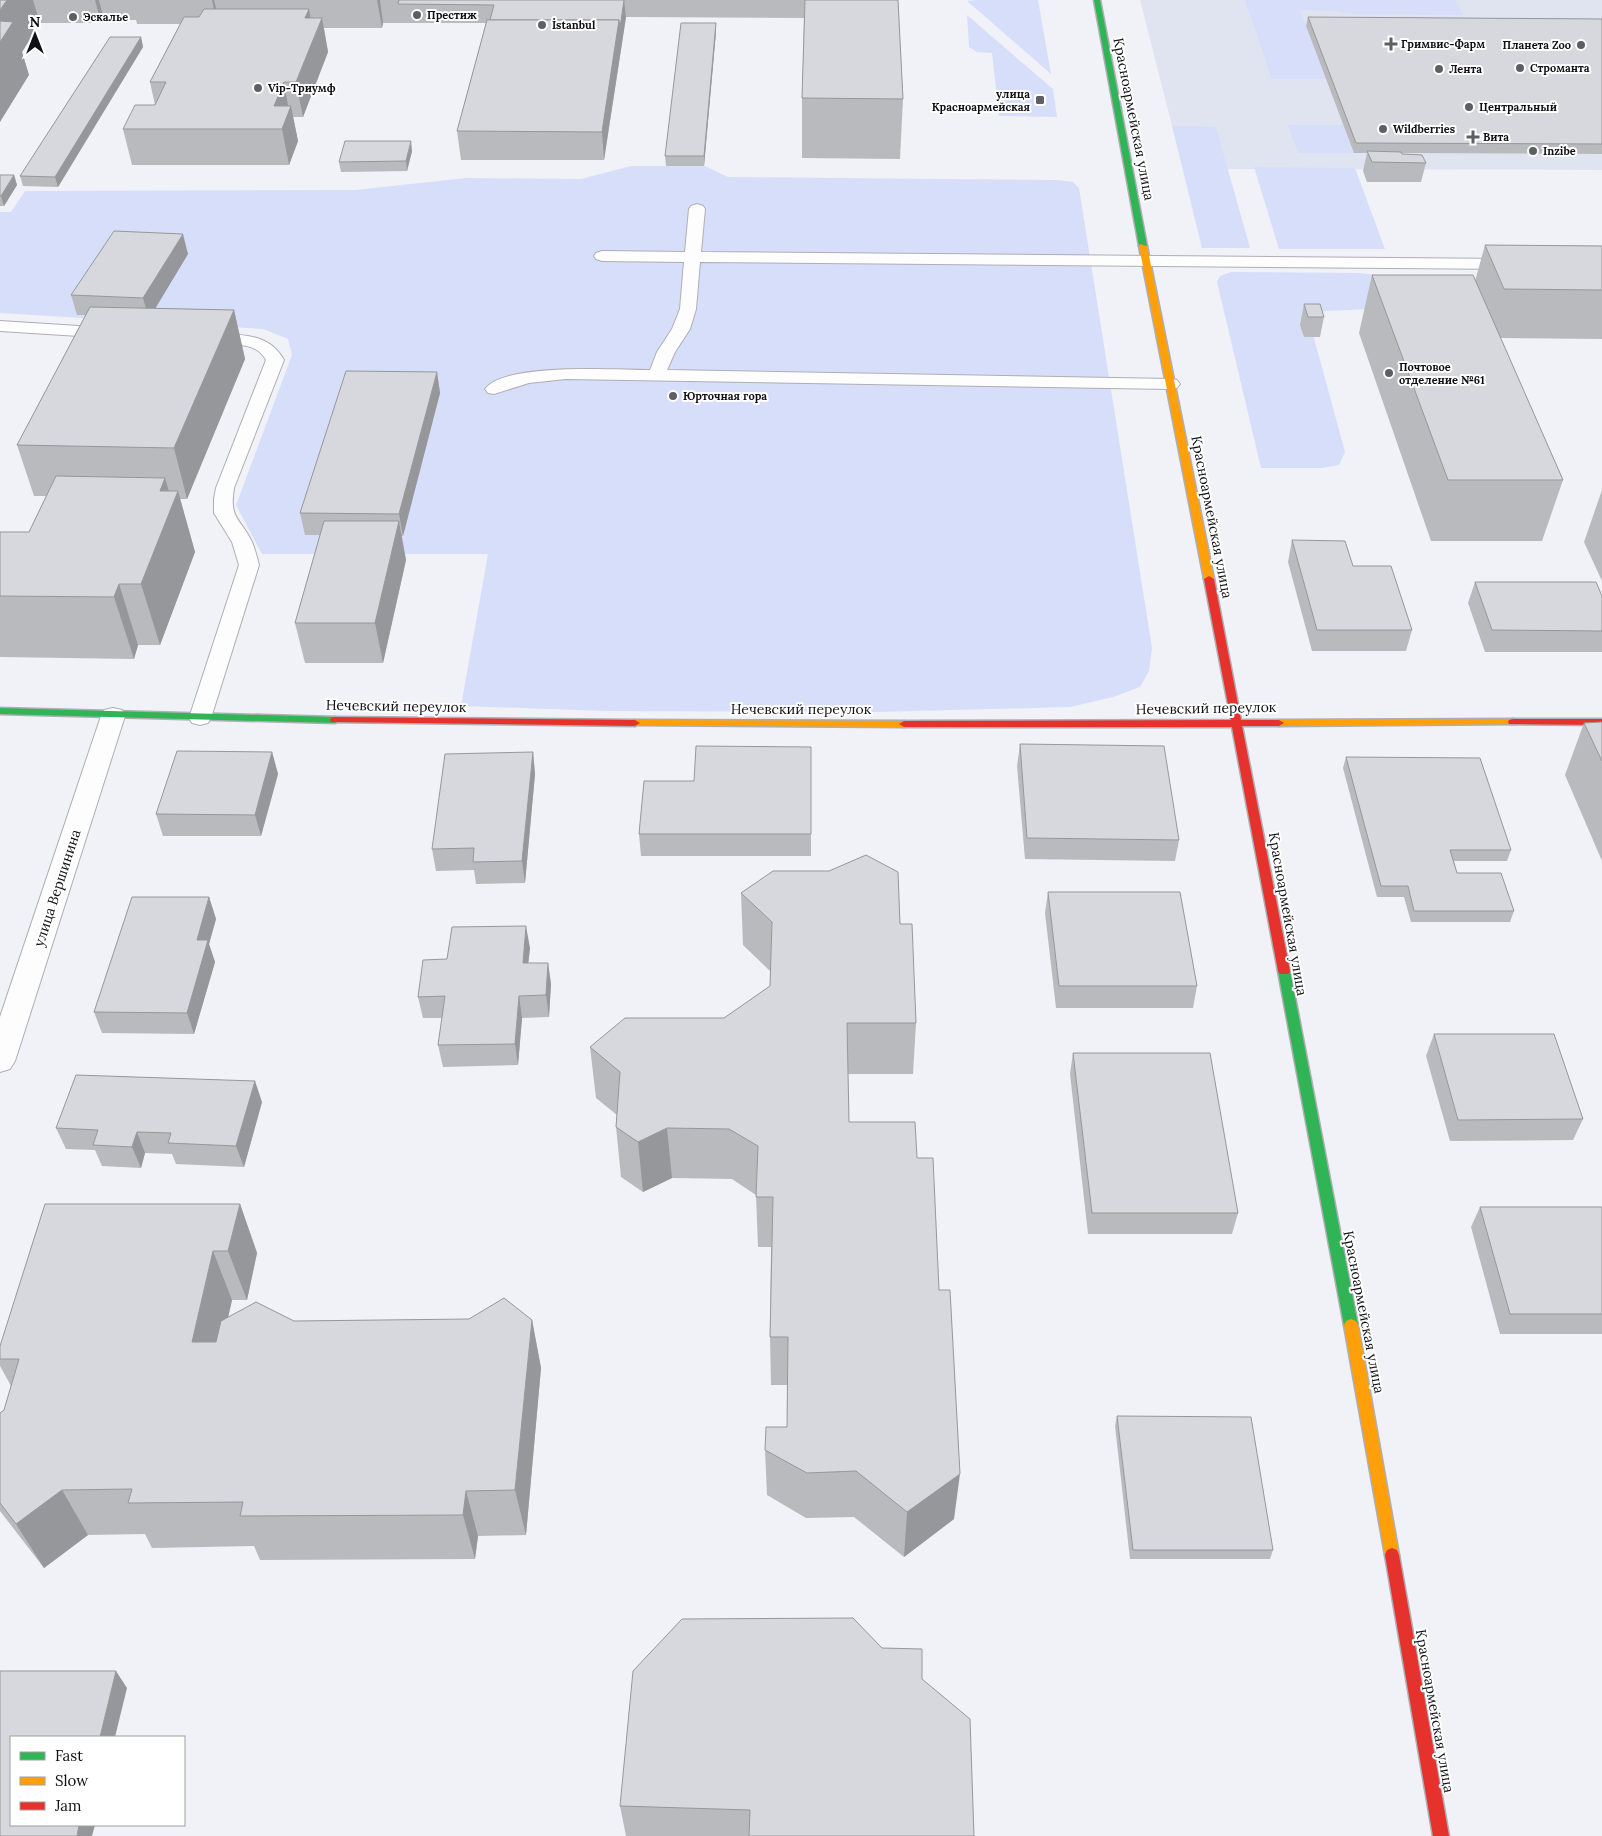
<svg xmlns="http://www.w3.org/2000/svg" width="1602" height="1836" font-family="Lora,serif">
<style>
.built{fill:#e0e4f1}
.green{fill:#d7def9}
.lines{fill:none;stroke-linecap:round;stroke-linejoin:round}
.lane-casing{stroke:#aeafb4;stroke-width:2}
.street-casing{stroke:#aeafb4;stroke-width:2}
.fast-casing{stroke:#aeafb4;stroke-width:3}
.slow-casing{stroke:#aeafb4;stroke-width:3}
.jam-casing{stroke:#aeafb4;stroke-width:3}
.lane{fill:#fdfdfe;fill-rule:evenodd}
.street{fill:#fdfdfe;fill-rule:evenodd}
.fast{fill:#30b455;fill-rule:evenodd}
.slow{fill:#ff9f0a;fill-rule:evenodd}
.jam{fill:#e5322d;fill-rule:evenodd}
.wall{fill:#b9babe}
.shaded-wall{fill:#96979b}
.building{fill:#d7d8dd;stroke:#96979b}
.poi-dot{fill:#5e5f64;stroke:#fff;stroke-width:2}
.labels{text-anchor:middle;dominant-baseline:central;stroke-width:4;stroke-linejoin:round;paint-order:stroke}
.far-poi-label{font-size:11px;font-weight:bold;fill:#101014;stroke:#fff;text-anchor:start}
.street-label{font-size:14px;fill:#101014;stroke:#fff}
</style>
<rect width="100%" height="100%" fill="#f0f2f8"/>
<polygon class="built" points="1140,0 1602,0 1602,170 1183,169"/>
<g class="green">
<polygon points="978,0 1038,0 1051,74 967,1"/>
<polygon points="1245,0 1456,0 1463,15 1349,14 1335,11 1300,10 1326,79 1272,79"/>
<polygon points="967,15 1053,89 1057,117 999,116 992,53 977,52 969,47"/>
<polygon points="1288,125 1344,125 1354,153 1298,153"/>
<polygon points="1172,126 1216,127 1250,248 1202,248"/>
<polygon points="631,166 705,166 728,177 1056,180 1073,182 1079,188 1152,648 1149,671 1140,687 1113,697 1070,707 876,712 606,711 461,706 488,554 262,554 236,505 292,355 288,339 263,329 0,313 0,212 11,212 25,191 355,190 467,178 581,179"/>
<polygon points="1254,167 1355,168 1385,249 1279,249"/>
<polygon points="1231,272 1358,273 1384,276 1391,308 1325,311 1311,317 1311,327 1345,452 1339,465 1322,468 1261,468 1217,282 1220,276"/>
</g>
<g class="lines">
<g class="lane-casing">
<g id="lane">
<path d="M697,204L703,206L705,209L701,252L1513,259L1519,261L1521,264L1519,267L1513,269L700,262L696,309L690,329L675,352L667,370L1171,379L1177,380L1180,384L1177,388L1171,389L566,379L529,383L494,394L488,393L485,389C504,362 618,370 650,370L657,352L672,329L680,309L684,262L602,261L596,259L594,256L596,253L602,251L685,252L689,209L691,206Z"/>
<polygon points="0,321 110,328 116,329 119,333 116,337 110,338 0,331"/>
<path d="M208,334C237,335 268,331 284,360L234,488C229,520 240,517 252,542C255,549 257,557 259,565L211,718L208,723L200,725L192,723L189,718L239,565L232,542L214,513V499L216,488L266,360C254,337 223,348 202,343L199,339L202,335Z"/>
</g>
</g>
<g class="street-casing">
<polygon id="street" points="113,708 122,710 125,716 15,1061 10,1069 0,1072 0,1017 101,716 104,710"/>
</g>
<g class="fast-casing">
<g id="fast">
<polygon points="1094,0 1100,0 1147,246 1143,248 1139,246"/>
<polygon points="0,708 335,717 340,720 335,723 0,714"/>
<polygon points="1284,967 1288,968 1290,971 1358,1325 1356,1329 1351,1331 1346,1329 1344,1325 1278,971 1280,968"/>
</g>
</g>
<g class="slow-casing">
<g id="slow">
<polygon points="1140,244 1147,246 1214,579 1209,582 1204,579 1139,246"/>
<polygon points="1513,719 1517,720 1518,722 1517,724 1279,726 1274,723 1279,720"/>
<polygon points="635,720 904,721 909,724 904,727 631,725 630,723 631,721"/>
<polygon points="1351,1319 1356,1321 1358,1325 1399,1555 1397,1560 1392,1562 1387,1560 1385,1555 1344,1325 1346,1321"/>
</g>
</g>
<g class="jam-casing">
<g id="jam">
<polygon points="1209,576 1214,579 1241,720 1279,720 1284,723 1279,726 1242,726 1290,971 1288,974 1280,974 1278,971 1232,727 904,727 899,724 904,721 1231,720 1204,579"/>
<polygon points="335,717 635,720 640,723 635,726 331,722 330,720 331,718"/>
<polygon points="1513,719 1602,719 1602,725 1509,724 1508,722 1509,720"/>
<polygon points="1392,1548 1397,1550 1399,1555 1449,1836 1433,1836 1385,1555 1387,1550"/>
</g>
</g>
<use href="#lane" class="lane"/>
<use href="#street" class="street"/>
<use href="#fast" class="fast"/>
<use href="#slow" class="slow"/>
<use href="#jam" class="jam"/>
</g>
<g class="wall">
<polygon points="0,0 898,0 903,99 900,159 802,158 802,98 804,18 626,17 604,160 461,160 457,131 486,23 383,23 382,28 324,28 328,52 303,117 293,117 298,141 289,165 132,165 123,129 155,105 150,82 180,24 137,24 136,20 104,20 101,23 40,23 22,52 29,75"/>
<polygon points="1308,17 1602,19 1602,154 1402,153 1402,154 1426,163 1421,182 1367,182 1363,171 1367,153 1354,153 1306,26"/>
<polygon points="716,23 716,32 704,166 666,166 665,156"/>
<polygon points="141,37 143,47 58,187 23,186 20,176"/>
<polygon points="412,151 407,171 341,172 339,162"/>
<polygon points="0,175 14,175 17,185 4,206 0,206"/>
<polygon points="1485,245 1602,246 1602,339 1500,338 1563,480 1542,541 1431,541 1359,333 1372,275 1475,281"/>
<polygon points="188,254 155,308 234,310 245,359 187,499 180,499 195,552 160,645 138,645 134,659 0,657 0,532 29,532 46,496 34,496 17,445 86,315 77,315 71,295"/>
<polygon points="1304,304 1324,317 1320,337 1304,337 1300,325"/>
<polygon points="437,372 440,393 403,536 401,536 406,560 383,663 305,663 295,623 320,535 305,535 300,513"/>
<polygon points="1602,490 1602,581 1584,542"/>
<polygon points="1292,540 1353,566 1412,630 1406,651 1312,651 1288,562"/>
<polygon points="1475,582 1602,596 1602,652 1485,652 1468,603"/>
<polygon points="1602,722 1602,861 1565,775 1584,723"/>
<polygon points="1020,744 1179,840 1175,861 1025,859 1017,766"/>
<polygon points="811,747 811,856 641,856 639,834 694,781"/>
<polygon points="272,752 278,774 261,836 163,836 156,814"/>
<polygon points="533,752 535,774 525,883 476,884 474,870 436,871 432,849"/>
<polygon points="1346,757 1511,850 1507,861 1454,861 1457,873 1514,911 1510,922 1411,922 1404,897 1377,897 1343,768"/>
<polygon points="1048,892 1197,986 1193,1008 1056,1008 1045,913"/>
<polygon points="741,893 900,924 916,1023 913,1074 848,1074 849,1122 917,1158 939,1290 954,1519 904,1557 854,1517 806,1518 767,1495 765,1450 787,1427 788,1385 771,1385 770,1337 771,1247 758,1247 756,1195 732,1179 672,1178 643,1192 621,1177 616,1127 617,1115 596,1098 590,1047 724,1018 770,986 771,972 743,945"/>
<polygon points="209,897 216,919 209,944 215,962 194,1034 102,1033 94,1012"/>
<polygon points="530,948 528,963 548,963 551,984 549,1017 522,1018 518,1065 443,1067 438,1045 442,1018 423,1018 418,997 447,959"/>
<polygon points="1434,1034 1583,1119 1573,1140 1450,1141 1426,1056"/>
<polygon points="1073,1053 1238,1213 1232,1234 1088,1234 1070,1074"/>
<polygon points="262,1102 244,1167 176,1164 172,1154 145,1153 141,1168 102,1166 95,1150 66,1149 56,1128"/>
<polygon points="240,1204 257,1253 247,1300 232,1300 228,1317 294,1321 532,1320 541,1368 526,1535 478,1536 475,1559 260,1560 254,1546 152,1548 145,1534 88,1535 44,1568 0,1511 0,1413 4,1410 11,1386 0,1366 0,1346"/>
<polygon points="1480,1207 1602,1207 1602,1334 1500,1334 1471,1227"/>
<polygon points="1117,1416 1273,1550 1270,1559 1130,1559 1115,1426"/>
<polygon points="882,1648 922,1679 974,1836 626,1836 620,1806"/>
</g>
<g class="shaded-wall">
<polygon points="7,0 33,0 40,23 22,52 29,75 0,122 0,10"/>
<polygon points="95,0 99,0 104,20 101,23"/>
<polygon points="212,0 214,0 219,20 217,24"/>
<polygon points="377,0 380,0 383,23 382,28"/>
<polygon points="624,0 626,17 604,160 602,132 619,20"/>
<polygon points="309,9 314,39 322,18 328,52 303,117 296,82 305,18"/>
<polygon points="716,23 716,32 704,166 704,156"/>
<polygon points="141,37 143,47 58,187 55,177"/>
<polygon points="284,82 289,111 291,106 298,141 289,165 282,129 274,106"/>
<polygon points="411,141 412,151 407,171 406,161"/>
<polygon points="14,175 17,185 4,206 1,196"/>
<polygon points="183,234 188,254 149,319 143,298"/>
<polygon points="234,310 245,359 187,499 174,448"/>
<polygon points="437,372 440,393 403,536 399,514"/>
<polygon points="165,478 173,505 178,491 195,552 160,645 141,584 160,491"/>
<polygon points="399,521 406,560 383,663 375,623"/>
<polygon points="119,584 138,645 134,659 114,597"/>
<polygon points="272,752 278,774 261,836 255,815"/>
<polygon points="533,752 535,774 525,883 522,861"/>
<polygon points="209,897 216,919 209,944 215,962 194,1034 187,1013 197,940"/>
<polygon points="526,926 530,948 526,984 523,963"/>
<polygon points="548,963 551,984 549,1017 546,995"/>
<polygon points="519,996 522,1018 518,1065 515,1044"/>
<polygon points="255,1081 262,1102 244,1167 236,1146"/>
<polygon points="667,1128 672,1178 643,1192 638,1142"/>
<polygon points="137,1132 145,1153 141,1168 132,1147"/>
<polygon points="240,1204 257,1253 247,1300 228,1251"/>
<polygon points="213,1251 232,1300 212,1390 192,1342"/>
<polygon points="532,1320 541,1368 526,1535 515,1490"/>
<polygon points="960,1474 954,1519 904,1557 907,1512"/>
<polygon points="62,1490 88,1535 44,1568 16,1524"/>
<polygon points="466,1491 478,1536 475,1559 463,1515"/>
<polygon points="116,1671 127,1688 115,1737 100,1737"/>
<polygon points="79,1825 95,1825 92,1836 77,1836"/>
</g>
<g class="building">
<polygon points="0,0 7,0 0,10"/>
<polygon points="399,0 624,0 620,28 619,20 490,20 494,5 398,4"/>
<polygon points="805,0 898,0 903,99 802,98"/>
<polygon points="204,9 309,9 305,18 322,18 296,82 284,82 274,106 291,106 282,129 123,129 135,105 155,105 166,82 150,82 184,17 199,17"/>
<polygon points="1308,17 1602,19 1602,144 1356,143"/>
<polygon points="487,20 619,20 602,132 457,131"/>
<polygon points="0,21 13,22 0,42"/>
<polygon points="681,23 716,23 704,156 665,156"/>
<polygon points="110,37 141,37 55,177 20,176"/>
<polygon points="345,141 411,141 406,161 339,162"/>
<polygon points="1367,151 1401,152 1402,154 1422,155 1426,163 1372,162"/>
<polygon points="0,175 14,175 1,196 0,196"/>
<polygon points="114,231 183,234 143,298 71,295"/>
<polygon points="1485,245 1602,246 1602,290 1504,289"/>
<polygon points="1372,275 1473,275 1563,480 1448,480"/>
<polygon points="1304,304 1320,304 1324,317 1308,317"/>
<polygon points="90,307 234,310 174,448 17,445"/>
<polygon points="346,371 437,372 399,514 300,513"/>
<polygon points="56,476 165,478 160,491 178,491 141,584 119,584 114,597 0,596 0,532 29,532"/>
<polygon points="324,521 399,521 375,623 295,623"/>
<polygon points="1292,540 1345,541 1353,566 1391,566 1412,630 1317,630"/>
<polygon points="1475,582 1596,582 1602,596 1602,631 1492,630"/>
<polygon points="1602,722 1602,761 1584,723"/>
<polygon points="1020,744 1164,746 1179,840 1027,838"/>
<polygon points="696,746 811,747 811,834 639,834 644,781 694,781"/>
<polygon points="177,751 272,752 255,815 156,814"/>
<polygon points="533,752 522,861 473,862 474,848 432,849 445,754"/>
<polygon points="1346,757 1480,758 1511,850 1450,850 1457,873 1501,873 1514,911 1414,911 1408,886 1381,886"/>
<polygon points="866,855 898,872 900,924 912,924 916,1023 847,1023 849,1122 915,1122 917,1158 933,1158 939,1290 950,1290 960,1474 907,1512 856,1471 807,1473 765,1450 766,1427 787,1427 788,1337 770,1337 773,1197 756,1197 758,1146 729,1129 667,1128 638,1142 616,1127 620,1072 590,1047 625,1018 724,1018 770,986 772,922 741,893 773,871 829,871"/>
<polygon points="1048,892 1180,892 1197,986 1059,986"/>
<polygon points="132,897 209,897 197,940 208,940 187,1013 94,1012"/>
<polygon points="526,926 523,963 548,963 546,995 519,996 515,1044 438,1045 445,996 418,997 423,960 447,959 452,927"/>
<polygon points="1434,1034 1554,1034 1583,1119 1458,1120"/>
<polygon points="1073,1053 1210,1053 1238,1213 1092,1213"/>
<polygon points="76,1075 255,1081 236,1146 168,1143 171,1133 137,1132 132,1147 93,1145 98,1130 56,1128"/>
<polygon points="45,1204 240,1204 228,1251 213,1251 192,1342 216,1342 221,1321 256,1302 294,1321 469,1319 504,1298 532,1320 515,1490 466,1491 463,1515 240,1516 243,1502 128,1503 132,1489 62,1490 16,1524 0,1503 0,1413 4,1410 19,1359 0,1359 0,1346"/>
<polygon points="1480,1207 1602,1207 1602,1314 1510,1314"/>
<polygon points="1117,1416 1251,1417 1273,1550 1133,1550"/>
<polygon points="853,1618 882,1648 922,1649 922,1679 970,1719 974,1836 749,1836 750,1810 620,1806 633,1671 682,1619"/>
<polygon points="0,1671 116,1671 100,1737 11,1737 11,1825 79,1825 77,1836 0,1836"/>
</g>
<g class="poi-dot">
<circle cx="417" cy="15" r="5"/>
<circle cx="73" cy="17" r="5"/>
<circle cx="542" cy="25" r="5"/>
<path d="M1388.5 36.5h5v5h5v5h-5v5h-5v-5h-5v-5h5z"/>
<circle cx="1581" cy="45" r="5"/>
<circle cx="1520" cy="68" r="5"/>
<circle cx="1439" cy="69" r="5"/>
<circle cx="258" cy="88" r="5"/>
<rect x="1035" y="95" width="10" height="10" rx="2.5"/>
<circle cx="1469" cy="107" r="5"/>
<circle cx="1383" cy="129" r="5"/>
<path d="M1470.5 129.5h5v5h5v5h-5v5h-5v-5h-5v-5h5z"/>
<circle cx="1533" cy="151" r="5"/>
<circle cx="1389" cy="373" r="5"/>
<circle cx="673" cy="396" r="5"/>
</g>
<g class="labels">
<g class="far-poi-label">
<text x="427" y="15">Престиж</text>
<text x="83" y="17">Эскалье</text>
<text x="552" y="25">İstanbul</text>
<text x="1401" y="44">Гримвис-Фарм</text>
<text x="1571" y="45" text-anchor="end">Планета Zoo</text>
<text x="1530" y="68">Строманта</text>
<text x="1449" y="69">Лента</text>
<text x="268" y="88">Vip-Триумф</text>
<text x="1030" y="94" text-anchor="end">улица<tspan x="1030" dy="13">Красноармейская</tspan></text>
<text x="1479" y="107">Центральный</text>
<text x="1393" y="129">Wildberries</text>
<text x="1483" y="137">Вита</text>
<text x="1543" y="151">Inzibe</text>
<text x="1399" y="367">Почтовое<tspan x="1399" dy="13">отделение №61</tspan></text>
<text x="683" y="396">Юрточная гора</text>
</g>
<g class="street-label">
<text transform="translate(1134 119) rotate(79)">Красноармейская улица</text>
<text transform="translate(1212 517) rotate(79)">Красноармейская улица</text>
<text transform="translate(396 706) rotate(1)">Нечевский переулок</text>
<text transform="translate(1206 708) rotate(-1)">Нечевский переулок</text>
<text x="801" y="709">Нечевский переулок</text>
<text transform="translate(57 888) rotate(-72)">улица Вершинина</text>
<text transform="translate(1288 914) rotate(80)">Красноармейская улица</text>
<text transform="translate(1364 1312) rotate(79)">Красноармейская улица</text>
<text transform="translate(1435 1711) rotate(80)">Красноармейская улица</text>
</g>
</g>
<rect x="10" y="1736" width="175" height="90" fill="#ffffff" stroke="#9f9fa1"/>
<rect x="20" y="1752" width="25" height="8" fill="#30b455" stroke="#9f9fa1"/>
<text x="55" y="1761" font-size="15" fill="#101014">Fast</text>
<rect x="20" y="1777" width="25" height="8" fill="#ff9f0a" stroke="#9f9fa1"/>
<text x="55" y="1786" font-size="15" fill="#101014">Slow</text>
<rect x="20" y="1802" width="25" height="8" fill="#e5322d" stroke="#9f9fa1"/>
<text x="55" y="1811" font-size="15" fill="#101014">Jam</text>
<g transform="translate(35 35)" stroke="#ffffff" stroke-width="4" paint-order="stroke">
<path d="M0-4L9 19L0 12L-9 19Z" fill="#101014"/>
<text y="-8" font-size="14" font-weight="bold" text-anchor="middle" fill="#101014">N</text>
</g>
</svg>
